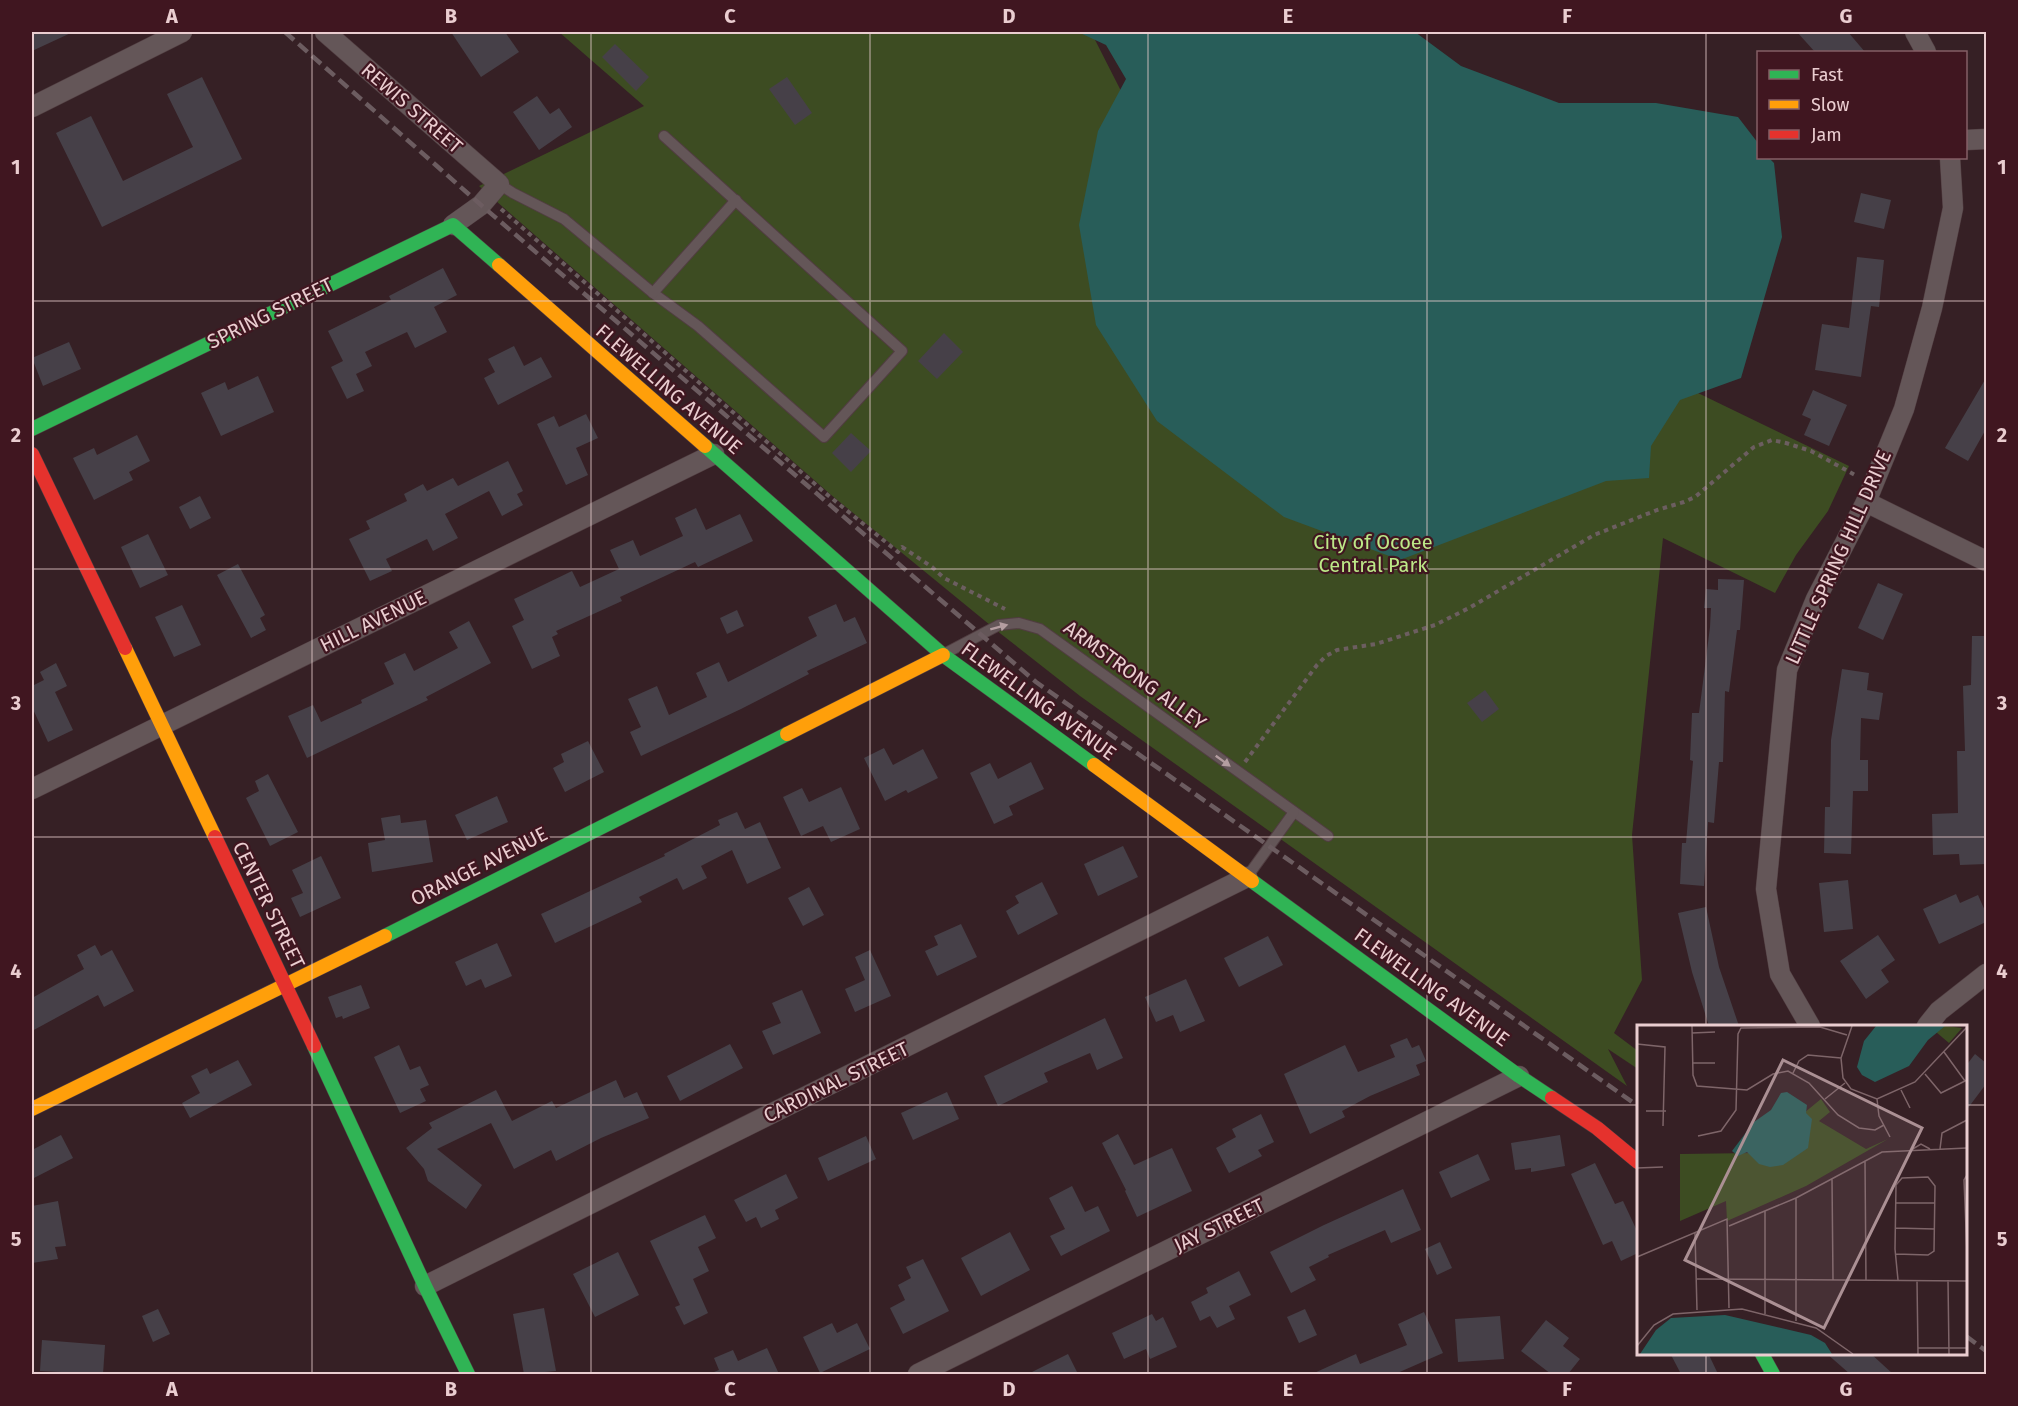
<svg xmlns="http://www.w3.org/2000/svg" width="2018" height="1406" font-family="'Fira Sans',sans-serif">
<style>
.green{fill:#3d4c22}
.water{fill:#285d59}
.building{fill:#464048}
.lines{fill:none;stroke-linecap:round;stroke-linejoin:round}
.lane-casing{stroke:#513d41;stroke-width:12}
.street-casing{stroke:#513d41;stroke-width:21}
.fast-casing{stroke:#513d41;stroke-width:15}
.slow-casing{stroke:#513d41;stroke-width:15}
.jam-casing{stroke:#513d41;stroke-width:15}
.path{stroke:#6c5e60;stroke-width:4;stroke-dasharray:4.5 4.5;stroke-linecap:butt}
.lane{stroke:#645658;stroke-width:10}
.street{stroke:#645658;stroke-width:20}
.fast{stroke:#30b455;stroke-width:14}
.slow{stroke:#ff9f0a;stroke-width:14}
.jam{stroke:#e5322d;stroke-width:14}
.rail{stroke:#6c5c60;stroke-width:4.5;stroke-dasharray:12 6;stroke-linecap:butt}
.oneway{fill:#b49da0}
.grid{fill:none;stroke:#eacdd0;stroke-width:1.5;stroke-opacity:0.55}
.labels{text-anchor:middle;dominant-baseline:central;stroke-width:4.5;stroke-linejoin:round;paint-order:stroke}
.street-label{font-size:20px;fill:#eacdd0;stroke:#401620}
.park-label{font-size:20px;fill:#bde888;stroke:#401620}
.inset-road{fill:none;stroke:#7e6569;stroke-width:1.5}
.view{fill:#ab9094;fill-opacity:0.15;stroke:#ab9094;stroke-width:3}
.inset-edge{fill:none;stroke:#eacdd0;stroke-width:3}
.neatline{fill:none;stroke:#eacdd0;stroke-width:2}
.grid-label{font-size:20px;text-anchor:middle;font-weight:bold;fill:#eacdd0}
</style>
<rect width="100%" height="100%" fill="#362025"/>
<polygon class="green" points="559,32 1091,32 1148,144 1212,158 1849,466 1828,511 1796,555 1775,593 1663,538 1632,835 1642,980 1614,1033 1638,1051 1638,1069 1608,1049 1627,1086 1080,696 1001,634 830,494 479,186 644,106"/>
<polygon class="water" points="1078,32 1415,32 1461,66 1559,103 1656,103 1738,117 1758,143 1758,158 1769,158 1774,163 1782,237 1741,378 1680,400 1651,446 1649,478 1606,481 1400,560 1284,517 1157,421 1096,325 1079,225 1098,131 1126,79 1106,45"/>
<g class="building">
<polygon points="32,32 73,32 32,51"/>
<polygon points="451,32 505,32 519,52 481,77"/>
<polygon points="1797,32 1848,32 1865,52 1815,52"/>
<polygon points="615,44 649,77 636,91 602,57"/>
<polygon points="202,77 242,159 102,227 56,133 91,116 123,181 193,147 167,94"/>
<polygon points="787,77 812,113 795,125 769,89"/>
<polygon points="537,96 550,114 559,108 572,127 539,150 513,112"/>
<polygon points="1861,193 1891,200 1884,229 1854,222"/>
<polygon points="1857,257 1884,260 1879,307 1871,306 1861,377 1815,370 1822,324 1849,328"/>
<polygon points="443,268 457,295 434,307 447,332 415,348 407,332 365,352 372,366 356,374 364,391 347,399 331,367 343,361 328,331 391,300 389,296"/>
<polygon points="944,333 963,352 937,379 918,361"/>
<polygon points="69,342 81,369 43,386 32,358"/>
<polygon points="514,346 524,366 541,357 552,377 498,405 484,378 495,372 488,359"/>
<polygon points="258,376 274,412 221,436 201,393 225,382 228,390"/>
<polygon points="1986,378 1986,429 1968,461 1945,448"/>
<polygon points="1813,390 1847,405 1829,446 1804,435 1811,419 1802,415"/>
<polygon points="586,414 598,438 576,448 588,475 566,485 537,424 554,416 559,427"/>
<polygon points="851,433 871,451 851,472 832,453"/>
<polygon points="137,435 150,461 129,472 133,480 94,500 73,458 94,448 97,455"/>
<polygon points="508,461 523,491 517,494 523,505 502,516 489,491 445,514 458,538 433,551 427,539 386,559 392,571 370,581 349,539 370,529 366,521 407,501 404,494 423,484 427,491 453,478 458,486"/>
<polygon points="200,496 211,518 190,529 179,507"/>
<polygon points="696,508 706,530 740,514 753,541 698,567 695,562 620,597 622,601 556,631 558,634 552,637 560,656 532,669 512,626 524,620 514,599 572,571 580,587 619,569 610,550 633,540 640,556 683,536 675,518"/>
<polygon points="148,534 168,575 140,588 121,547"/>
<polygon points="238,564 265,615 260,618 266,630 251,638 217,575"/>
<polygon points="1718,579 1744,580 1740,630 1737,630 1729,692 1725,691 1723,762 1719,762 1714,823 1708,822 1704,886 1680,884 1682,843 1686,843 1693,761 1690,760 1692,713 1699,713 1710,627 1711,608 1704,608 1706,589 1718,590"/>
<polygon points="1878,583 1903,594 1883,640 1858,628"/>
<polygon points="836,604 844,622 855,617 867,643 807,671 809,674 741,709 641,756 630,732 641,727 628,699 657,686 669,715 707,697 696,673 719,662 728,682 817,636 808,617"/>
<polygon points="182,605 201,645 174,657 155,617"/>
<polygon points="737,610 744,626 727,634 720,618"/>
<polygon points="469,621 491,663 426,697 428,700 307,758 288,716 313,705 321,722 362,703 361,700 394,684 384,663 405,653 414,671 458,648 449,632"/>
<polygon points="1972,636 1986,636 1986,735 1985,735 1986,864 1960,865 1959,854 1933,855 1932,814 1958,813 1957,751 1965,751 1963,686 1971,685"/>
<polygon points="56,663 67,686 55,692 73,730 48,742 32,707 32,686 44,680 40,672"/>
<polygon points="1842,669 1869,673 1867,690 1883,693 1879,720 1861,718 1860,760 1868,760 1868,791 1853,791 1851,854 1824,853 1825,807 1830,807 1831,740"/>
<polygon points="1485,690 1499,709 1482,722 1467,703"/>
<polygon points="588,741 604,772 565,792 553,768 564,762 561,754"/>
<polygon points="884,748 893,765 923,749 938,778 908,793 906,790 885,801 864,758"/>
<polygon points="1031,762 1044,789 1009,806 1013,815 994,824 970,773 990,763 998,779"/>
<polygon points="268,774 298,832 270,846 246,798 259,791 255,781"/>
<polygon points="841,787 860,829 831,842 823,826 801,836 783,797 802,788 809,802"/>
<polygon points="497,796 508,822 467,840 455,815"/>
<polygon points="737,812 745,829 760,822 781,868 747,884 732,850 701,866 707,878 683,890 677,878 639,897 642,902 555,943 541,914 665,856 664,854 720,825 718,820"/>
<polygon points="400,815 401,823 426,820 433,862 372,872 368,843 385,840 381,818"/>
<polygon points="1123,846 1138,877 1098,896 1084,864"/>
<polygon points="321,856 341,898 300,917 291,898 303,893 292,870"/>
<polygon points="1848,880 1853,929 1824,932 1819,883"/>
<polygon points="1042,882 1058,914 1018,935 1006,911 1019,903 1015,896"/>
<polygon points="809,887 824,915 803,926 788,898"/>
<polygon points="1956,894 1960,903 1978,895 1986,913 1986,922 1939,944 1923,909"/>
<polygon points="1706,907 1719,967 1739,1026 1709,1026 1692,972 1678,913"/>
<polygon points="961,924 977,957 937,976 925,951 938,945 934,936"/>
<polygon points="1878,935 1895,960 1881,970 1889,982 1866,999 1840,961"/>
<polygon points="1268,936 1283,965 1239,987 1224,958"/>
<polygon points="497,943 512,976 485,988 481,979 466,986 455,962"/>
<polygon points="95,945 101,956 112,950 134,991 104,1007 98,995 32,1031 32,998 84,969 77,955"/>
<polygon points="870,950 891,996 855,1012 845,989 865,980 855,957"/>
<polygon points="1186,979 1205,1021 1180,1032 1173,1015 1156,1022 1145,997"/>
<polygon points="361,985 370,1008 343,1019 342,1016 336,1018 328,997"/>
<polygon points="802,990 821,1033 773,1055 762,1031 781,1023 772,1003"/>
<polygon points="1105,1018 1123,1058 1097,1070 1090,1053 1044,1073 1048,1082 998,1106 984,1076"/>
<polygon points="1407,1038 1412,1048 1419,1045 1426,1061 1416,1065 1420,1075 1370,1096 1342,1111 1345,1117 1310,1134 1284,1074 1345,1045 1358,1072 1395,1057 1390,1045"/>
<polygon points="730,1044 743,1068 680,1101 667,1076"/>
<polygon points="399,1045 410,1070 420,1066 429,1085 420,1089 426,1101 400,1113 374,1057"/>
<polygon points="1975,1054 1986,1063 1986,1084 1965,1112 1965,1067"/>
<polygon points="238,1060 252,1085 190,1118 182,1103 200,1093 191,1076 207,1068 210,1074"/>
<polygon points="616,1080 624,1098 637,1092 649,1118 601,1138 556,1161 551,1150 514,1169 491,1123 437,1149 482,1185 466,1209 428,1181 424,1169 406,1148 432,1128 429,1123 496,1090 512,1121 552,1101 556,1108"/>
<polygon points="947,1092 959,1119 913,1140 901,1113"/>
<polygon points="1261,1114 1274,1142 1258,1150 1262,1156 1229,1173 1216,1148 1236,1137 1232,1129"/>
<polygon points="1118,1134 1134,1165 1172,1148 1192,1191 1137,1217 1125,1191 1126,1190 1102,1143"/>
<polygon points="61,1135 73,1158 32,1179 32,1150"/>
<polygon points="1560,1135 1565,1166 1531,1172 1531,1168 1515,1170 1511,1143"/>
<polygon points="866,1136 876,1159 828,1181 818,1158"/>
<polygon points="1478,1154 1490,1180 1451,1198 1439,1172"/>
<polygon points="1595,1163 1615,1204 1623,1201 1638,1233 1638,1253 1621,1261 1612,1241 1603,1245 1571,1174"/>
<polygon points="786,1174 798,1198 775,1210 779,1219 761,1228 756,1217 746,1222 734,1200"/>
<polygon points="1072,1186 1085,1212 1098,1206 1110,1231 1061,1256 1050,1236 1065,1229 1049,1198"/>
<polygon points="1403,1189 1421,1230 1391,1243 1385,1230 1328,1255 1329,1257 1309,1267 1316,1280 1291,1293 1270,1252 1324,1225"/>
<polygon points="58,1201 66,1246 55,1247 58,1259 32,1263 32,1206"/>
<polygon points="705,1215 716,1238 698,1247 709,1271 693,1279 708,1313 684,1325 675,1307 680,1305 650,1241"/>
<polygon points="1010,1232 1030,1270 981,1296 961,1258"/>
<polygon points="1440,1242 1452,1268 1437,1275 1425,1249"/>
<polygon points="618,1252 639,1295 595,1317 573,1274"/>
<polygon points="923,1259 949,1311 903,1334 890,1308 905,1300 898,1285 911,1278 906,1267"/>
<polygon points="1239,1271 1251,1295 1229,1306 1235,1319 1217,1328 1210,1316 1200,1321 1191,1302 1208,1293 1206,1288"/>
<polygon points="544,1308 556,1371 524,1374 513,1314"/>
<polygon points="158,1309 170,1334 153,1342 142,1316"/>
<polygon points="1305,1309 1317,1335 1299,1343 1287,1317"/>
<polygon points="1424,1312 1443,1353 1395,1374 1312,1374 1356,1354 1360,1364 1407,1345 1398,1324"/>
<polygon points="1152,1314 1156,1321 1163,1317 1177,1347 1150,1359 1146,1349 1124,1359 1112,1333"/>
<polygon points="1500,1316 1504,1359 1458,1362 1455,1319"/>
<polygon points="1546,1320 1569,1338 1563,1346 1580,1359 1568,1374 1551,1374 1521,1351"/>
<polygon points="832,1323 837,1333 857,1323 870,1349 820,1373 803,1337"/>
<polygon points="42,1340 105,1345 103,1374 40,1371"/>
<polygon points="767,1348 779,1374 709,1374 719,1370 714,1358 733,1350 738,1361"/>
<polygon points="1670,1353 1708,1353 1718,1374 1681,1374"/>
<polygon points="1826,1353 1870,1353 1893,1374 1850,1374"/>
<polygon points="1068,1354 1078,1374 1028,1374"/>
</g>
<g class="lines">
<g class="lane-casing">
<g id="lane">
<polyline points="499,184 513,193 564,219 653,293 698,326 824,437 902,351 664,136"/>
<polyline points="653,293 736,200"/>
<polyline points="944,654 999,625 1019,623 1040,629 1328,836"/>
<polyline points="1247,877 1294,812"/>
</g>
</g>
<g class="street-casing">
<g id="street">
<polyline points="325,32 499,184 481,205 453,225"/>
<polyline points="1915,32 1926,52"/>
<polyline points="32,107 182,32"/>
<polyline points="1966,140 1986,139"/>
<polyline points="1866,502 1986,561"/>
<polyline points="32,789 714,454"/>
<polyline points="1810,1026 1780,974 1766,889 1787,670 1816,599 1866,502 1904,409 1932,308 1953,208 1950,158"/>
<polyline points="1927,1026 1939,1011 1986,974"/>
<polyline points="425,1286 1247,877"/>
<polyline points="918,1374 1519,1076"/>
</g>
</g>
<g class="fast-casing">
<g id="fast">
<polyline points="32,429 453,225 499,265"/>
<polyline points="705,446 943,655 1094,765"/>
<polyline points="1252,881 1519,1076 1552,1098"/>
<polyline points="385,936 787,734"/>
<polyline points="314,1046 425,1286 468,1374"/>
<polyline points="1762,1354 1773,1374"/>
</g>
</g>
<g class="slow-casing">
<g id="slow">
<polyline points="499,265 705,446"/>
<polyline points="125,648 215,837"/>
<polyline points="787,734 943,655"/>
<polyline points="1094,765 1252,881"/>
<polyline points="32,1109 385,936"/>
</g>
</g>
<g class="jam-casing">
<g id="jam">
<polyline points="32,454 125,648"/>
<polyline points="215,837 314,1046"/>
<polyline points="1552,1098 1597,1128 1638,1162"/>
</g>
</g>
<g class="path">
<polyline points="501,209 824,492 898,552 902,547 932,567 944,578 1005,609"/>
<polyline points="1245,762 1317,665 1326,656 1337,650 1376,644 1435,625 1469,608 1594,535 1657,510 1684,502 1695,497 1754,447 1772,440 1786,443 1811,451 1857,476"/>
</g>
<use href="#lane" class="lane"/>
<use href="#street" class="street"/>
<use href="#fast" class="fast"/>
<use href="#slow" class="slow"/>
<use href="#jam" class="jam"/>
<g class="rail">
<polyline points="285,32 481,205 1036,682 1638,1106"/>
<polyline points="1966,1336 1986,1351"/>
</g>
</g>
<defs><path id="oneway-solid" d="M-6-.8H1V-3.2L6.5 0L1 3.2V.8H-6Z" transform="scale(1.5)"/></defs>
<g class="oneway">
<use href="#oneway-solid" transform="translate(999 627) rotate(-15)"/>
<use href="#oneway-solid" transform="translate(1223 761) rotate(36)"/>
</g>
<path class="grid" d="M312,32V1374M591,32V1374M870,32V1374M1148,32V1374M1427,32V1374M1706,32V1026M32,301H1986M32,569H1986M32,837H1986M32,1105H1638M1966,1105H1986M1706,1354V1374"/>
<g class="labels">
<g class="street-label">
<text transform="translate(412 108) rotate(41)">REWIS STREET</text>
<text transform="translate(270 313) rotate(-26)">SPRING STREET</text>
<text transform="translate(669 389) rotate(41)">FLEWELLING AVENUE</text>
<text transform="translate(1838 557) rotate(-66)">LITTLE SPRING HILL DRIVE</text>
<text transform="translate(373 621) rotate(-26)">HILL AVENUE</text>
<text transform="translate(1135 675) rotate(36)">ARMSTRONG ALLEY</text>
<text transform="translate(1039 701) rotate(36)">FLEWELLING AVENUE</text>
<text transform="translate(479 866) rotate(-27)">ORANGE AVENUE</text>
<text transform="translate(269 905) rotate(64)">CENTER STREET</text>
<text transform="translate(1432 987) rotate(36)">FLEWELLING AVENUE</text>
<text transform="translate(836 1082) rotate(-26)">CARDINAL STREET</text>
<text transform="translate(1219 1225) rotate(-26)">JAY STREET</text>
</g>
<g class="park-label">
<text x="1373" y="542">City of Ocoee<tspan x="1373" dy="23">Central Park</tspan></text>
</g>
</g>
<g transform="translate(1637 1025)">
<rect width="330" height="330" fill="#362025"/>
<path d="M308,1L325,3L312,18L299,7ZM184,74L193,87L182,96L229,124L251,114L169,161L90,196L89,176L43,196V129L118,128Z" fill="#3d4c22"/>
<path d="M239,1H308L291,15L272,41L238,57L225,50L220,42L227,16ZM150,67L170,80L169,88L175,94L171,123L146,140L133,142L122,139L110,127L101,131L95,126L117,97L134,85L144,68ZM88,290L174,310L188,318L195,329H3L19,305L34,293Z" fill="#285d59"/>
<path class="inset-road" d="M55,1L56,50L60,61L110,65L136,49L151,46L172,58L201,90L222,103L238,105L247,100M215,1L204,33L206,53L214,64L240,74L278,57L330,2M55,8L78,7M0,19L28,22L26,101M307,27L328,56M56,38H78M156,48L162,36L171,30L204,33M288,49L304,68L330,55M264,65L273,83M188,74L208,58M240,74L242,91L253,112M9,86H29M61,111L84,106L99,85L101,9L104,3L183,2L210,10M303,124L305,108L330,95M274,125L284,119L293,124M228,136L229,255M0,143L26,142M330,150L327,155L330,228M195,154L196,255M159,173V296M258,178H298M128,186V289M92,201L159,173L245,127L330,123M258,203L298,204M58,208L60,285M259,229L291,230L297,226L298,161L291,152L265,153L259,160L258,224L261,255M0,232L90,194L92,283M60,254L330,256M280,255L281,329M311,255L312,329M0,321L17,300L36,289L105,284L179,303L216,329M281,323H330"/>
<path class="view" d="M146,35L285,103L187,303L48,235Z"/>
<rect width="330" height="330" class="inset-edge"/>
</g>
<rect width="2018" height="1406" fill="none" stroke="#401620" stroke-width="66"/>
<rect x="1757" y="51" width="210" height="108" fill="#401620" stroke="#845f66" stroke-width="1.5"/>
<rect x="1769" y="70" width="30" height="9" fill="#30b455" stroke="#845f66" stroke-width="1.5"/>
<text x="1811" y="81" font-size="18" fill="#eacdd0">Fast</text>
<rect x="1769" y="100" width="30" height="9" fill="#ff9f0a" stroke="#845f66" stroke-width="1.5"/>
<text x="1811" y="111" font-size="18" fill="#eacdd0">Slow</text>
<rect x="1769" y="130" width="30" height="9" fill="#e5322d" stroke="#845f66" stroke-width="1.5"/>
<text x="1811" y="141" font-size="18" fill="#eacdd0">Jam</text>
<rect x="33" y="33" width="1952" height="1340" class="neatline"/>
<g class="grid-label">
<text x="172" y="23">A</text>
<text x="451" y="23">B</text>
<text x="730" y="23">C</text>
<text x="1009" y="23">D</text>
<text x="1288" y="23">E</text>
<text x="1567" y="23">F</text>
<text x="1846" y="23">G</text>
<text x="16" y="174">1</text>
<text x="2002" y="174">1</text>
<text x="16" y="442">2</text>
<text x="2002" y="442">2</text>
<text x="16" y="710">3</text>
<text x="2002" y="710">3</text>
<text x="16" y="978">4</text>
<text x="2002" y="978">4</text>
<text x="16" y="1246">5</text>
<text x="2002" y="1246">5</text>
<text x="172" y="1396">A</text>
<text x="451" y="1396">B</text>
<text x="730" y="1396">C</text>
<text x="1009" y="1396">D</text>
<text x="1288" y="1396">E</text>
<text x="1567" y="1396">F</text>
<text x="1846" y="1396">G</text>
</g>
</svg>
